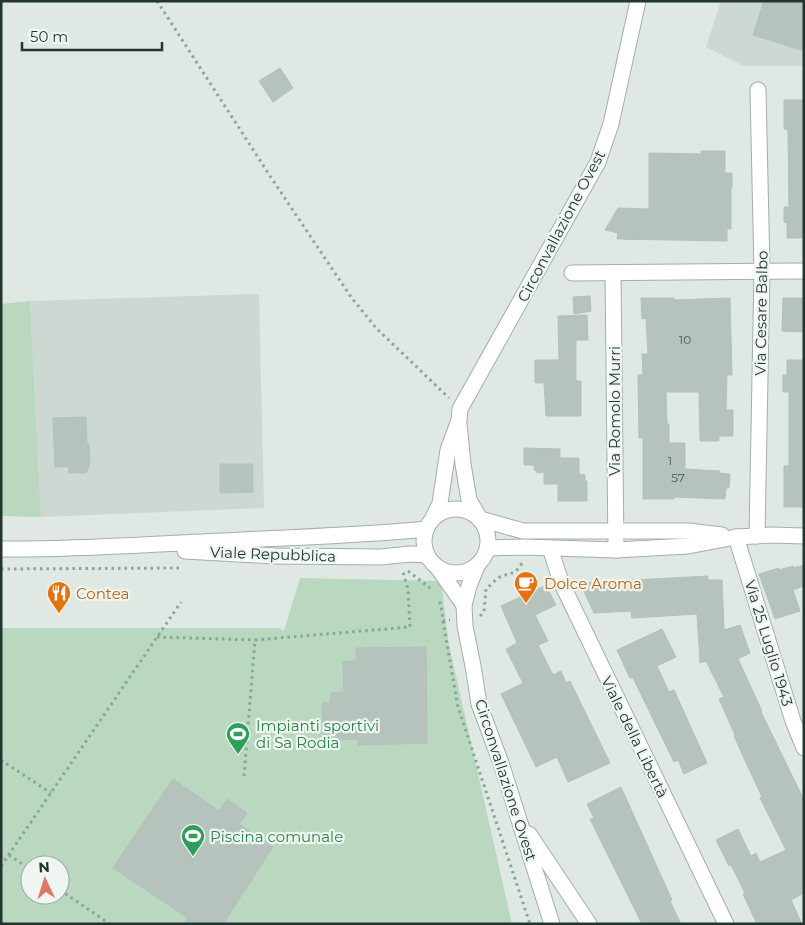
<svg xmlns="http://www.w3.org/2000/svg" width="805" height="925" font-family="Montserrat,sans-serif">
<style>
.built{fill:#ced8d2}
.green{fill:#bad7bf;fill-rule:evenodd}
.building{fill:#b5c3bc;stroke:#b3c1ba}
.lines{fill:none;stroke-linecap:round;stroke-linejoin:round}
.minor-casing{stroke:#a3afa9;stroke-width:17}
.path{stroke:#83a899;stroke-width:3;stroke-dasharray:2.5 4;stroke-linecap:butt}
.minor{stroke:#fff;stroke-width:15}
.labels{text-anchor:middle;dominant-baseline:central;stroke-width:4.5;stroke-linejoin:round;paint-order:stroke}
.number-label{font-size:12px;fill:#475952}
.street-label{font-size:15px;fill:#22362f;stroke:#eff6f2}
.food-label{font-size:15px;fill:#c56008;stroke:#eff6f2;text-anchor:start}
.leisure-label{font-size:15px;fill:#27864d;stroke:#eff6f2;text-anchor:start}
</style>
<rect width="100%" height="100%" fill="#dfe8e3"/>
<g class="built">
<polygon points="721,1 804,1 804,66 743,66 706,47"/>
<polygon points="259,294 264,508 41,517 30,301"/>
</g>
<g class="green">
<polygon points="30,301 41,517 1,516 1,304"/>
<path d="M300,578L441,581L449,645L512,924H1V628H279L284,631ZM30,865H60V895H30Z"/>
</g>
<g class="building">
<polygon points="764,1 804,1 804,51 753,35"/>
<polygon points="280,68 293,88 273,102 259,81"/>
<polygon points="784,100 804,100 804,238 787,238 787,223 784,222 784,207 789,207 788,130 784,129"/>
<polygon points="701,151 725,151 725,173 732,173 732,187 731,187 731,229 727,229 727,241 617,239 618,233 605,230 618,208 649,209 649,153 701,154"/>
<polygon points="590,296 591,311 574,314 573,297"/>
<polygon points="641,298 674,298 674,300 730,298 732,375 727,375 726,410 733,410 733,436 719,436 719,441 700,441 699,392 666,392 667,424 669,424 669,443 685,443 685,469 720,471 719,473 730,474 729,488 726,488 725,499 674,497 674,499 643,499 643,438 639,438 638,375 643,375 642,354 648,354 646,318 642,319"/>
<polygon points="783,298 804,298 804,332 782,331"/>
<polygon points="587,315 588,340 576,340 576,381 581,381 581,416 546,416 544,383 535,383 535,360 559,360 558,316"/>
<polygon points="787,360 804,360 804,507 784,507 784,466 789,466 789,392 783,392 783,375 787,375"/>
<polygon points="86,417 87,444 89,444 90,463 86,473 69,473 69,467 55,467 53,418"/>
<polygon points="524,448 560,449 560,458 579,458 579,474 585,475 585,481 587,481 587,501 558,501 558,484 544,484 544,472 537,473 537,471 534,470 534,465 524,465"/>
<polygon points="220,464 253,464 253,492 220,493"/>
<polygon points="804,565 804,586 793,590 800,611 775,619 759,574 779,568 779,570 793,566 794,568"/>
<polygon points="708,576 708,580 722,580 724,630 740,625 750,653 738,659 762,711 761,712 804,800 804,893 791,900 802,924 757,924 743,894 745,893 731,865 729,866 716,840 738,829 751,856 756,853 760,862 786,850 760,798 762,797 743,756 734,736 735,735 719,699 724,697 706,661 700,663 697,614 632,618 631,611 594,613 580,583"/>
<polygon points="546,585 556,605 535,615 548,641 538,645 553,675 561,671 566,683 570,681 610,763 568,782 557,757 536,767 501,694 523,683 506,649 517,643 501,606"/>
<polygon points="662,629 676,657 657,666 669,692 674,690 707,763 684,774 678,760 674,762 633,678 630,678 617,650"/>
<polygon points="426,647 427,743 358,745 358,739 323,740 322,703 330,703 331,693 344,692 343,662 356,661 356,648"/>
<polygon points="173,779 219,811 227,799 247,813 239,824 273,847 223,924 184,924 188,918 113,868"/>
<polygon points="621,787 672,900 670,901 681,924 642,924 590,819 594,818 587,804"/>
</g>
<g class="lines">
<g class="minor-casing">
<g id="minor">
<polyline points="572,273 804,271"/>
<polyline points="613,273 616,550"/>
<polyline points="459,424 463,464 469,500 479,517"/>
<circle cx="456" cy="541" r="32"/>
<polyline points="480,519 523,531 688,531 722,535"/>
<polyline points="432,520 440,503 448,450 459,420 460,409 598,162 611,124 638,1"/>
<polyline points="757,536 762,271 758,90"/>
<polyline points="736,537 793,721 804,748"/>
<polyline points="488,548 523,547 616,550 688,546 736,537 772,535 804,536"/>
<polyline points="550,548 561,582 726,924"/>
<path d="M1,549C75,550 148,544 222,541C290,537 358,536 426,529"/>
<polyline points="185,551 275,556 381,557 410,554 427,555"/>
<polyline points="477,566 469,586 464,605 465,626 473,666 479,704 501,763 552,924"/>
<polyline points="437,567 464,605"/>
<polyline points="529,834 589,924"/>
</g>
</g>
<g class="path">
<polyline points="157,1 272,179 351,297 376,328 449,398"/>
<polyline points="1,569 181,568"/>
<polyline points="408,571 430,588"/>
<polyline points="439,602 441,604 443,621 450,620"/>
<path d="M480,616L484,612L486,589C490,586 494,581 498,578C509,572 515,576 522,563"/>
<polyline points="443,621 458,707 530,924"/>
<polyline points="157,637 255,640"/>
<polyline points="1,760 51,793"/>
<polyline points="244,776 255,640 410,627 408,589 403,572"/>
<polyline points="9,855 30,869"/>
<polyline points="1,866 181,602"/>
<polyline points="60,890 110,924"/>
</g>
<use href="#minor" class="minor"/>
</g>
<defs>
<g id="cafe-pin" transform="scale(1.25)"><path d="M0 17L-7.5 6A9.5 9.5 0 1 1 7.5 6Z" fill="#e8710a" stroke="#eff6f2"/><path d="M-5.5-4.5H6V0H3Q3 3.5 0 3.5H-2.5Q-5.5 3.5-5.5 0ZM3-3.2v2h1.7v-2ZM-6 4.5H4V6H-6Z" fill="#fff"/></g>
<g id="restaurant-pin" transform="scale(1.25)"><path d="M0 17L-7.5 6A9.5 9.5 0 1 1 7.5 6Z" fill="#e8710a" stroke="#eff6f2"/><path d="M-5-6h1v4h1v-4h1v4h1v-4h1v5L-1.5 .5V6h-2V.5L-5-1ZM5-6V6H3V1.5H1.5Q1.5-4 5-6Z" fill="#fff"/></g>
<g id="stadium-pin" transform="scale(1.25)"><path d="M0 17L-7.5 6A9.5 9.5 0 1 1 7.5 6Z" fill="#2e9e5b" stroke="#eff6f2"/><path d="M0-5a6.5 5 0 1 0 0 10a6.5 5 0 1 0 0-10ZM-3.5-1.8h7v3.6h-7Z" fill="#fff"/></g>
</defs>
<g fill-rule="evenodd">
<use href="#cafe-pin" x="526" y="583"/>
<use href="#restaurant-pin" x="59" y="593"/>
<use href="#stadium-pin" x="238" y="734"/>
<use href="#stadium-pin" x="193" y="836"/>
</g>
<g class="labels">
<g class="number-label">
<text x="685" y="339">10</text>
<text x="670" y="460">1</text>
<text x="678" y="477">57</text>
</g>
<g class="street-label">
<text transform="translate(561 226) rotate(-62)">Circonvallazione Ovest</text>
<text transform="translate(761 313) rotate(-89)">Via Cesare Balbo</text>
<text transform="translate(614 411) rotate(-90)">Via Romolo Murri</text>
<text transform="translate(273 554) rotate(2)">Viale Repubblica</text>
<text transform="translate(769 643) rotate(73)">Via 25 Luglio 1943</text>
<text transform="translate(635 737) rotate(64)">Viale della Libertà</text>
<text transform="translate(506 780) rotate(72)">Circonvallazione Ovest</text>
</g>
<g class="food-label">
<text x="544" y="583">Dolce Aroma</text>
<text x="76" y="593">Contea</text>
</g>
<g class="leisure-label">
<text x="256" y="725">Impianti sportivi<tspan x="256" dy="17">di Sa Rodia</tspan></text>
<text x="210" y="836">Piscina comunale</text>
</g>
</g>
<rect width="805" height="925" fill="none" stroke="#22362f" stroke-width="5"/>
<g transform="translate(45 880) rotate(356)"><circle r="24" fill="#eff6f2" stroke="#9da9a4"/>
<path d="M0-4L9 19L0 12L-9 19Z" fill="#e07765"/>
<text y="-8" font-size="14" font-weight="bold" text-anchor="middle" fill="#22362f">N</text>
</g>
<path d="M22 42v8h140v-8" fill="none" stroke="#22362f" stroke-width="2.5"/>
<text x="30" y="42" font-size="15" fill="#22362f" stroke="#eff6f2" stroke-width="4" paint-order="stroke">50 m</text>
</svg>
